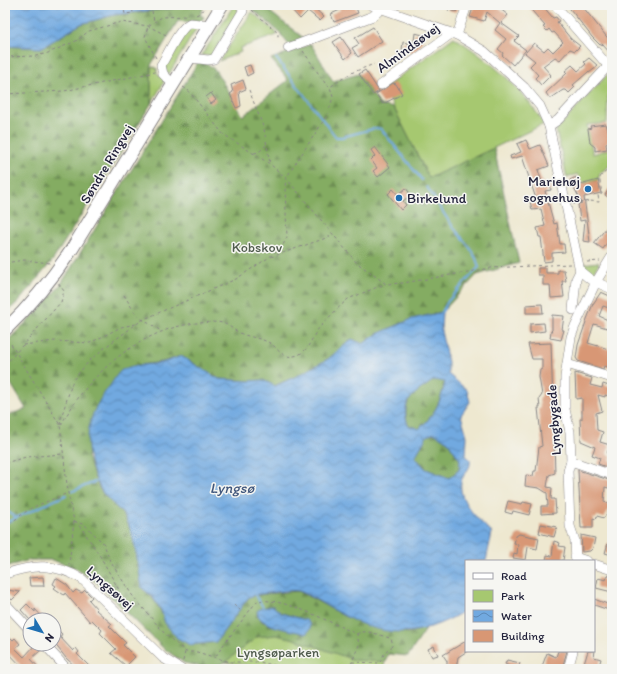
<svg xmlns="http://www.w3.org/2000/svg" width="617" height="674" font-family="Itim,sans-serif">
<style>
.green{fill:#a6c870;stroke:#647556}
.forest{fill:url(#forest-firs);stroke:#53674e;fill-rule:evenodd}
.water{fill:url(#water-waves);stroke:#4a668e;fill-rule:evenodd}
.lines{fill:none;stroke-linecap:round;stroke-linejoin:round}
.stream{stroke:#71a9e0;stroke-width:2}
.building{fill:#d89774}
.minor-casing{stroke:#888586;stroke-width:10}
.major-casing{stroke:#888586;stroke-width:14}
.path{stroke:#888586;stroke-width:1;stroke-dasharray:3 3;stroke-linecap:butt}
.minor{stroke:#fff;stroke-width:9}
.major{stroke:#fff;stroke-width:12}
.poi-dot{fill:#1f6fb2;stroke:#f6f6f2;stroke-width:1.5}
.labels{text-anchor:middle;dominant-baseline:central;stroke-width:3;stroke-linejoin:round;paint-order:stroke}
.street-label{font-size:14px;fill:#22223b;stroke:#f6f6f2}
.poi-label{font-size:14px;fill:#22223b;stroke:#f6f6f2;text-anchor:end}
.park-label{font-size:14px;fill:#505c4e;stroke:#f6f6f2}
.water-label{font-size:15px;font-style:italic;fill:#42587d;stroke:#f6f6f2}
</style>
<defs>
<pattern id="forest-firs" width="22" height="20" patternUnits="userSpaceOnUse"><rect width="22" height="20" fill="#84ac62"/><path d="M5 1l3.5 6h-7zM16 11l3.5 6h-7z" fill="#6c8c52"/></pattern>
<pattern id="water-waves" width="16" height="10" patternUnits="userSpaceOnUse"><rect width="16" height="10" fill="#71a9e0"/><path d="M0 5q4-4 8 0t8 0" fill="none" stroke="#5c89b7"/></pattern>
</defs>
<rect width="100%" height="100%" fill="#f6f6f2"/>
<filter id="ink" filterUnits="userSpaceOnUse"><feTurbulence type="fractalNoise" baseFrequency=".025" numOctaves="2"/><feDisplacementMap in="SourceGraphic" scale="8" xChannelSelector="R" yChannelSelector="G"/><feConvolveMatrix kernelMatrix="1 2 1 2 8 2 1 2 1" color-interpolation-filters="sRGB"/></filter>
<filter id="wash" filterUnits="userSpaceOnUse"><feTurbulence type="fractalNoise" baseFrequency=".012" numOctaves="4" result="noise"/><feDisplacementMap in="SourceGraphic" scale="16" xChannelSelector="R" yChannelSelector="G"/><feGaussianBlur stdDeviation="0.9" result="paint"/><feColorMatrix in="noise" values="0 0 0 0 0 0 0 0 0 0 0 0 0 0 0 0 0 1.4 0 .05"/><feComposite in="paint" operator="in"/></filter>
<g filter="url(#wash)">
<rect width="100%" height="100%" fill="#eee8d0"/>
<g class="green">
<polygon points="234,5 237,5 238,12 212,55 209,56 202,55"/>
<polygon points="252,12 277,33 277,35 240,48 241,52 219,61"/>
<path d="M198,26L169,74C165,72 165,69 166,64L188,28Z"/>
<path d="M454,37C491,62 520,85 544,124L429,179L384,88Z"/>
<polygon points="151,66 157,68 157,73 165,80 151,104"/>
<polygon points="608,74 612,79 612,96 608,96 607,123 587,125 593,154 612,148 612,164 600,173 598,180 584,183 577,174 567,178 556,130"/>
<polygon points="598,262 599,264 592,273 587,270 583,264"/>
<polygon points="275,633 385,662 383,669 277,669 223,662 258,635"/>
</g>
<g class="forest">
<polygon points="205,5 200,15 204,17 201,21 187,22 178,21 151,65 151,104 53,260 20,300 5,314 5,46 41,48 81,24 114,15"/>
<polygon points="247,5 261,5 305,39 289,45 278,31"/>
<path d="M311,44L333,81L359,74L380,105L394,108L429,178L494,148L519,263L477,275L442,312L412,319L377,334L363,344L352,339L328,359L299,375L274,386L263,380L249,381L218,379L181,356L163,362L133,366L87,457C92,467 95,482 101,491C109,502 121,509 127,522C137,542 138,566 142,588C154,598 161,608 165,623L216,642L248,598L254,595L299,591L346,617L408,633L427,628L408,656L388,654L385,662L354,660L291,638L276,635L257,637L224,663L208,668L184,663L163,648L96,582L75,568L52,560H30L5,567V416L26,409L5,374V343L42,307L61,284L198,62L208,64L216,71L243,116L288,80L271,59ZM273,606L281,613L302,619L306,634L284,627H277L261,621L262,608Z"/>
<path d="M434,380L445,381C441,401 435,415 419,429L408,425C400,399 416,393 434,380Z"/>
<polygon points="435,433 448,442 460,460 459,470 449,478 426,469 415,456 427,436"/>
</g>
<g class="water">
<polygon points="5,5 194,5 114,15 81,24 41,48 5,46"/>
<path d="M442,312L441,331L448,362V374L467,390L470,402L461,415L467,436L466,456L470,459C472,469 463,473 461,482C458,503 479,519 492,533L486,561H466V610C419,639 385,639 337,612C328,607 308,594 299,591C290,589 264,594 254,595L248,598L216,642L190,645L177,638L165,623L161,610L152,596L142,588C138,566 136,544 128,523C122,508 107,502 100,488C82,452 83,419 109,387C113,382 117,373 122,370C134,363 151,366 164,362C170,361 175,358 181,356L219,379L249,381L263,380L275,386L299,375L328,359L352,339L363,344L377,334L412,319ZM434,380L445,382C441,401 435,415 419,429L408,425C399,400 416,393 434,380ZM434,433L448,442L460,460L459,470L449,478L426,469L415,457L427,436Z"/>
<path d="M273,606L281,613L306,620L310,624V629L306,634C293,630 257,627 257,611L262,608Z"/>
</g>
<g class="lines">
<g class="stream">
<polyline points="276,58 336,137 342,137 376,128 381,129 422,180"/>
<path d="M427,187C436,201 444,215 454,228C464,241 475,251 479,267L448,301L442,312"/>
<polyline points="73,491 97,481"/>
<polyline points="5,510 16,517"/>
<polyline points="5,523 66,495"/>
<polyline points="255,595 263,607"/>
</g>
</g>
<g id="blocks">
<g class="building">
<polygon points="296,5 311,5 324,17 320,21 308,11 300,19 291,9"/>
<polygon points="338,5 348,5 349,7 355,5 358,13 334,22 331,14 340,10"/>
<polygon points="450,5 459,5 456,12 448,10"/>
<polygon points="474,5 503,5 499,8 508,15 501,23 519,36 514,41 526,50 513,65 502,55 503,53 498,49 506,39 495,30 500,23 487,12 484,21 470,17"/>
<polygon points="527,5 542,5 553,18 556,17 559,21 557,22 571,39 580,46 575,51 570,49 560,60 555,57 543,66 551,75 541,85 535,78 538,75 530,66 535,61 525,53 534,43 544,51 548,47 553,52 563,42 554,32 552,33 549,29 547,31 543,27 545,26"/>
<polygon points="567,5 579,5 582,8 583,7 610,41 612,39 612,55 602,44 600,45 592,37"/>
<polygon points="373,27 382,41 358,57 352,48 359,44 355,38"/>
<polygon points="415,33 423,35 421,45 412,52 402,50 403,42 411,44 414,41"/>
<polygon points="341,37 352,53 345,59 333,42"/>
<polygon points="589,58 598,66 589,73 588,72 573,85 575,87 569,93 566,90 563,90 550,99 546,93 567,73 565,71 572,65 578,71 586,64 584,62"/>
<polygon points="250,65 253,73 247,76 244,67"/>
<polygon points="365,70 379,91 373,95 359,74"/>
<polygon points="243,80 246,89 239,92 241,106 236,108 230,94 233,92 231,85"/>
<polygon points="393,83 396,84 402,94 383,104 376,94"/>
<polygon points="211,93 216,100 211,104 206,97"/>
<polygon points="606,124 608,130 612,130 612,136 610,137 610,141 606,144 607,149 595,151 595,147 590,143 588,129 591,128 590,126"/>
<polygon points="526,140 530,149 540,145 549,166 538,170 543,185 550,183 551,190 545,191 554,224 557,223 560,244 564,244 565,252 552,253 552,261 544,262 541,237 539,237 537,228 545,226 541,209 532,210 530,201 536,199 522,156 511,159 510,156 521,152 517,144"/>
<polygon points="375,147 390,167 378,177 373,171 377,168 371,160 375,156 371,150"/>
<polygon points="576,177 580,185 598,180 601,193 584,197 590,242 583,241 585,220 580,221 578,204 582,203 570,180"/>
<polygon points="612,184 612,200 605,195"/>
<polygon points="406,188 411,195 403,201 406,205 401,210 388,194 393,189 398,195"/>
<polygon points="612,221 612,236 603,249 594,243"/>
<polygon points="538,268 546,268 546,273 558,273 558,270 564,270 566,281 562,281 564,297 551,298 550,285 543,285 543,275 538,275"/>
<polygon points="601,292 612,297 612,309 603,306 599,316 608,320 607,322 609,323 607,328 594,324 588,343 612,350 609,358 612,358 612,368 604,366 603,369 578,361 576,358 578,345 587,319 593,304"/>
<polygon points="542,304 543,313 526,313 526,305"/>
<polygon points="552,315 564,316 562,330 564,330 561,340 550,338 551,331 552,330"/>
<polygon points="544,323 545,331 530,333 530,324"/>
<polygon points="551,343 555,473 549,475 547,487 552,488 551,499 555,499 556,513 541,514 541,506 548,506 547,493 539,488 525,486 526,475 533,476 534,471 536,471 539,447 542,446 538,408 540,408 539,399 542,395 539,377 540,370 542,369 542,359 532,359 528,344"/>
<polygon points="575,373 592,378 590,385 602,388 603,384 612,387 609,396 605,395 605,397 598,395 602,411 596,413 597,430 603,432 600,442 610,445 607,454 612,456 610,460 612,461 612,469 598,464 600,458 592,455 595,447 581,441 580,419 582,419 582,398 576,399"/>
<polygon points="578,470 612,481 612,489 605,487 604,502 610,504 608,511 604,518 597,516 596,519 593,518 593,528 581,528"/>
<polygon points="508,501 522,504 523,502 532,504 529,515 513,511 512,514 505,512"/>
<polygon points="541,524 557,527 554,537 539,533"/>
<polygon points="519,534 539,538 537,549 528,547 526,560 513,558 514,553 517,554 518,544 514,543 516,536"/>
<polygon points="581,535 595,538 593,548 590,551 582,552"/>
<polygon points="554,541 560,543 559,546 565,547 563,561 546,561 547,555 552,556"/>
<polygon points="608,543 612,544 612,555 605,553"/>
<polygon points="608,575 612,576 612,592 596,588 598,578 606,580"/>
<polygon points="43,577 44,586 30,586 29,578"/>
<polygon points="56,578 67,585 73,593 76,590 82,593 85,590 92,597 89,600 97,609 96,610 112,624 109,626 126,643 123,645 135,657 126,666 111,653 116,649 100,633 102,630 92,620 90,622 65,593 64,595 54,588 56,586 53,584"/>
<polygon points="7,590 20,592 12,600 5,593"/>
<polygon points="594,599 610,605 609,610 594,605"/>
<polygon points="27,604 35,612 35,609 45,620 30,620 21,610"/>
<polygon points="58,630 62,634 60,637 73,651 76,648 79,652 77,654 92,669 78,669 66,658 54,643 57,640 54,642 54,631 55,632"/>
<polygon points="11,638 13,640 15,638 20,644 15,648 24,657 36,644 38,646 41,650 31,659 40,669 24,669 5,649 5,644"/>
<polygon points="466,641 466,652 458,657 456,669 447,668 447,661 443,655"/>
<polygon points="434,646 438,655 432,657 428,649"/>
<polygon points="558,651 567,651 562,669 541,669 547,653 556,657"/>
<polygon points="588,651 595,651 594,657 601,659 598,669 583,667"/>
<polygon points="507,660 520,663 518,669 508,669 509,666 505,664"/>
</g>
</g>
</g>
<g filter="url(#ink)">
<use href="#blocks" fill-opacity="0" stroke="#888586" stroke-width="1"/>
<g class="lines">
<g class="minor-casing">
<g id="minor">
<polyline points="371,5 457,35 484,51 524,87 540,106 549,126 580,271 591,280 612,289"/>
<polyline points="555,5 611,69"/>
<polyline points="457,35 467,5"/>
<polyline points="288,48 373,16 381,9"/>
<polyline points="190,58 208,60 214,59 243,11 242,5"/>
<path d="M173,84L163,74L161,65C168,54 179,28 190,23L210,25"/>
<polyline points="381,85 452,33"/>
<polyline points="549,126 558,120 612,62"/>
<polyline points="573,310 576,279 580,271"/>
<polyline points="567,364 612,378"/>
<polyline points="571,461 612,475"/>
<polyline points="575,557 587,561"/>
<polyline points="576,561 575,541 570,526 568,471 571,461 570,432 565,409 565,377 571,337 575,326 596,282 612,256"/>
<polyline points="594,564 612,570"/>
<path d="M5,574C34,564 55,563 82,579L163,658L181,669"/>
<polyline points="5,603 30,630"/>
<polyline points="44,644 67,669"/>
<polyline points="568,669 573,651"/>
</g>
</g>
<g class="major-casing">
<path id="major" d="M5,330C31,305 52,279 72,249L222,5"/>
</g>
<g class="path">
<polyline points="123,5 125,14 133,13 132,5"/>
<polyline points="252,10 278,33 278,40"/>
<polyline points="152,11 154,21"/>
<polyline points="196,15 200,13 207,5"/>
<polyline points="303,51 325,83 329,86"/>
<polyline points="5,57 36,56 48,53 76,41 89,31 121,22 148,26 168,36"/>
<polyline points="156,58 145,37 148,26 162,17 187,16"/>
<polyline points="183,87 188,90 223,134 270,164 286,178 356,262 386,284 403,283 491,268 570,264"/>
<polyline points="249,90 264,129 270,164"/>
<polyline points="5,94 64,91 155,72"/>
<polyline points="254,153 259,152 266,145"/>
<path d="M573,204L590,201L599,202L598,195L602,194C598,170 599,181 612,165"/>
<polyline points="271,257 332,236"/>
<polyline points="587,262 600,261"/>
<polyline points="5,263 24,260 50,263"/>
<polyline points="124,295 137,316 161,331"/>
<polyline points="11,344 60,425 68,493 74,521 69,565"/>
<polyline points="23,345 55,341 90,343 121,327 136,324"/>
<polyline points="5,365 61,302 64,291 58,283"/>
<polyline points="60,425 61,418 73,380 90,360 108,345 142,320 236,279 268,258 282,247 287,237 285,187 286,178 328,114 333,97 330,87 351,73 374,64"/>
<path d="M61,425C88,375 138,330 196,323C204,323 215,321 223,323C230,326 235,331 242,334C252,338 263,338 273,345C277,349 280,354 287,356C290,357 295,356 298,355C310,350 312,335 320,327C329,317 339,307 348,299L385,284"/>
<polyline points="5,463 26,457 63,454"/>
<polyline points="74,521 85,525 104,544 110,561 132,595 165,634 186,652 197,652 230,662 259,662 292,669"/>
<polyline points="75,521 82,529 100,556 119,590 117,602"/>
<polyline points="5,527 31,508 68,493"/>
<polyline points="234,605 240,610"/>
<path d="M357,634C365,628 381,636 390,638L392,641V646L385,652L377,669"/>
<path d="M216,656L224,644L257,601C285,597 330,623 357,634L359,645L349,669"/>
<polyline points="183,661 185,652"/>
<polyline points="352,662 378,663"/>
<polyline points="221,669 229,662"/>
</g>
<use href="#minor" class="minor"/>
<use href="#major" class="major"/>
</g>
</g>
<g class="poi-dot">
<circle cx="588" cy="189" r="4"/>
<circle cx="399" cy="198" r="4"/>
</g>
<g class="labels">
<g class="street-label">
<text transform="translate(408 48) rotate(-36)">Almindsøvej</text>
<text transform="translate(107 164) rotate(-59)">Søndre Ringvej</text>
<text transform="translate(554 420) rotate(-94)">Lyngbygade</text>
<text transform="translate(110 588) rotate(42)">Lyngsøvej</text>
</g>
<g class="poi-label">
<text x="580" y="181">Mariehøj<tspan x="580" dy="16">sognehus</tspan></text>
<text x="407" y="198" text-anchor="start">Birkelund</text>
</g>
<g class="park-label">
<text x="257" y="247">Kobskov</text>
<text x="278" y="652">Lyngsøparken</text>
</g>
<g class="water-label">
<text x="232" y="488">Lyngsø</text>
</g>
</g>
<rect width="617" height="674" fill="none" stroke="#f6f6f2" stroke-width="20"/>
<rect x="465" y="560" width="130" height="92" fill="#f6f6f2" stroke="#a1a1a9"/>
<rect x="473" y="573" width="20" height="6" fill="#ffffff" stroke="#a1a1a9"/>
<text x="501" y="580" font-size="12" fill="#22223b">Road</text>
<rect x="473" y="590" width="20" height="12" fill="#a6c870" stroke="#a1a1a9"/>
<text x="501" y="600" font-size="12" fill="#22223b">Park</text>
<rect x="473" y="610" width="20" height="12" fill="url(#water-waves)" stroke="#a1a1a9"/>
<text x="501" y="620" font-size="12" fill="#22223b">Water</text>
<rect x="473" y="630" width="20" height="12" fill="#d89774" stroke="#a1a1a9"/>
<text x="501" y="640" font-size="12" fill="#22223b">Building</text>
<g transform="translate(42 632) rotate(128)"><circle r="19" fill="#f6f6f2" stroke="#a1a1a9"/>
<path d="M0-3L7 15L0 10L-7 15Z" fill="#1f6fb2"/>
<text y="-6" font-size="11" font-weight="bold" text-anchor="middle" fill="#22223b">N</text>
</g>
</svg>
